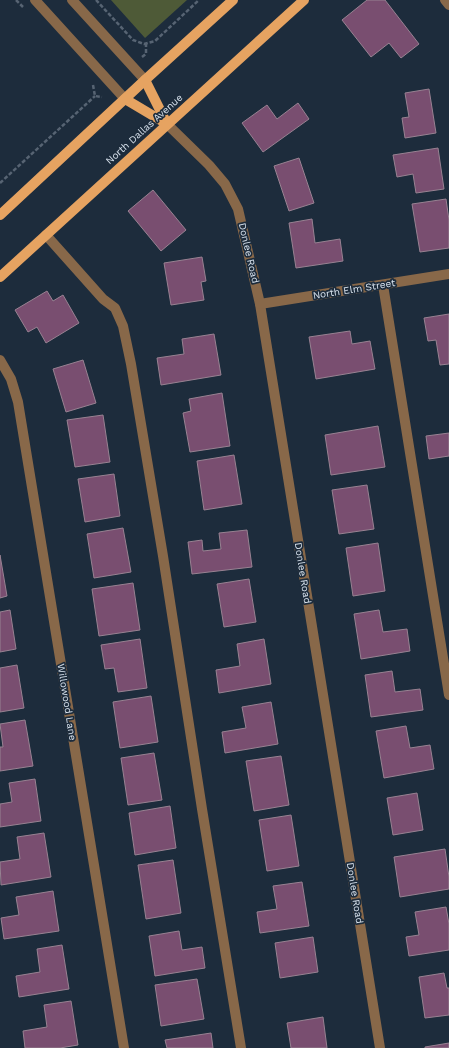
<svg xmlns="http://www.w3.org/2000/svg" width="449" height="1048" font-family="'Work Sans',sans-serif">
<style>
.green{fill:#4e5a37}
.building{fill:#794e70;stroke:#988292}
.lines{fill:none;stroke-linecap:round;stroke-linejoin:round}
.path{stroke:#576473;stroke-width:2.5;stroke-dasharray:4 2;stroke-linecap:butt}
.minor{stroke:#886849;stroke-width:10}
.major{stroke:#e6a361;stroke-width:10}
.labels{text-anchor:middle;dominant-baseline:central;stroke-width:3.5;stroke-linejoin:round;paint-order:stroke}
.street-label{font-size:10px;fill:#d9e3ee;stroke:#1d2c3c}
</style>
<rect width="100%" height="100%" fill="#1d2c3c"/>
<polygon class="green" points="111,0 187,0 145,38"/>
<g class="building">
<polygon points="367,0 385,0 419,44 401,58 389,43 371,57 342,20"/>
<polygon points="429,89 436,133 405,138 402,118 409,117 405,93"/>
<polygon points="298,103 309,119 263,152 242,123 267,105 277,119"/>
<polygon points="438,148 444,189 416,193 413,174 397,177 393,155"/>
<polygon points="299,158 314,203 289,211 274,166"/>
<polygon points="153,190 186,230 161,251 128,211"/>
<polygon points="446,199 449,220 449,248 420,252 412,204"/>
<polygon points="312,219 315,243 340,239 343,261 296,268 289,223"/>
<polygon points="202,257 206,281 201,282 204,300 171,305 164,263"/>
<polygon points="47,291 53,301 63,295 79,323 46,343 37,327 28,332 15,310"/>
<polygon points="449,314 449,364 440,365 436,340 428,341 424,318"/>
<polygon points="350,331 352,344 370,341 375,369 316,379 309,337"/>
<polygon points="214,334 221,375 161,385 157,358 184,354 182,339"/>
<polygon points="83,360 96,403 66,412 53,369"/>
<polygon points="222,393 230,446 190,452 183,413 191,411 189,399"/>
<polygon points="103,415 110,462 75,467 67,420"/>
<polygon points="378,426 385,467 331,475 325,435"/>
<polygon points="449,433 449,456 429,459 426,436"/>
<polygon points="234,455 242,504 204,510 197,461"/>
<polygon points="114,474 120,516 85,522 78,479"/>
<polygon points="367,485 374,529 339,534 332,490"/>
<polygon points="123,528 131,572 94,578 87,534"/>
<polygon points="247,530 252,567 192,574 188,542 202,540 203,551 221,549 219,533"/>
<polygon points="378,543 385,591 353,596 346,548"/>
<polygon points="0,555 7,596 0,598"/>
<polygon points="249,579 256,622 224,627 217,584"/>
<polygon points="133,583 140,630 99,636 92,589"/>
<polygon points="10,610 16,649 0,652 0,612"/>
<polygon points="379,610 383,632 407,629 410,651 361,659 354,614"/>
<polygon points="140,639 147,688 118,692 114,668 105,669 101,645"/>
<polygon points="264,639 271,684 219,693 216,670 240,666 237,644"/>
<polygon points="17,665 24,708 0,712 0,668"/>
<polygon points="392,671 395,692 420,689 423,710 371,717 365,675"/>
<polygon points="151,696 158,742 120,748 113,702"/>
<polygon points="271,702 278,744 225,753 222,732 246,728 242,707"/>
<polygon points="25,720 33,766 0,771 0,747 3,747 0,724"/>
<polygon points="406,726 410,748 430,745 434,769 384,778 376,731"/>
<polygon points="154,753 162,800 128,805 121,758"/>
<polygon points="281,756 289,805 254,811 246,761"/>
<polygon points="35,779 41,821 0,827 0,804 12,802 9,783"/>
<polygon points="417,793 423,830 393,835 387,798"/>
<polygon points="170,806 176,848 135,855 129,813"/>
<polygon points="291,815 299,866 267,871 259,820"/>
<polygon points="44,833 51,877 1,885 0,862 20,859 17,837"/>
<polygon points="445,849 449,877 449,889 400,897 394,857"/>
<polygon points="173,860 181,913 146,919 138,865"/>
<polygon points="302,882 309,926 260,933 257,912 277,909 273,886"/>
<polygon points="53,891 59,931 4,939 1,918 19,915 16,897"/>
<polygon points="446,907 449,924 449,950 409,956 406,937 419,935 415,912"/>
<polygon points="179,931 182,950 202,947 205,968 155,976 149,936"/>
<polygon points="313,937 318,972 280,978 275,943"/>
<polygon points="62,945 69,989 19,997 16,976 40,972 37,949"/>
<polygon points="444,973 447,988 449,988 449,1015 425,1018 419,977"/>
<polygon points="197,979 204,1019 161,1026 155,985"/>
<polygon points="71,1001 78,1045 60,1048 25,1048 23,1031 47,1027 44,1005"/>
<polygon points="323,1017 327,1048 291,1048 287,1023"/>
<polygon points="211,1033 213,1048 167,1048 165,1040"/>
<polygon points="449,1043 449,1048 425,1048 425,1047"/>
</g>
<g class="lines">
<g class="path">
<polyline points="16,0 23,7"/>
<polyline points="96,0 133,40 144,44 155,41 199,0"/>
<polyline points="142,57 146,54 146,43"/>
<polyline points="93,85 95,96 102,97"/>
<polyline points="0,183 95,96"/>
</g>
<g class="minor">
<polyline points="35,0 125,99"/>
<polyline points="72,0 145,80"/>
<polyline points="445,0 449,5"/>
<polyline points="167,124 209,165 225,184 238,209 260,304 380,1048"/>
<polyline points="46,235 103,299 115,308 123,326 131,364 163,556 202,809 241,1048"/>
<polyline points="383,285 449,695"/>
<polyline points="260,304 449,274"/>
<polyline points="0,360 11,379 18,402 124,1048"/>
</g>
<g class="major">
<polyline points="145,80 167,124"/>
<polyline points="125,99 167,124"/>
<polyline points="0,215 145,80 233,0"/>
<polyline points="0,277 304,0"/>
</g>
</g>
<g class="labels">
<g class="street-label">
<text transform="translate(144 129) rotate(-42)">North Dallas Avenue</text>
<text transform="translate(249 253) rotate(77)">Donlee Road</text>
<text transform="translate(354 289) rotate(-9)">North Elm Street</text>
<text transform="translate(303 573) rotate(81)">Donlee Road</text>
<text transform="translate(67 702) rotate(81)">Willowood Lane</text>
<text transform="translate(355 893) rotate(81)">Donlee Road</text>
</g>
</g>
</svg>
